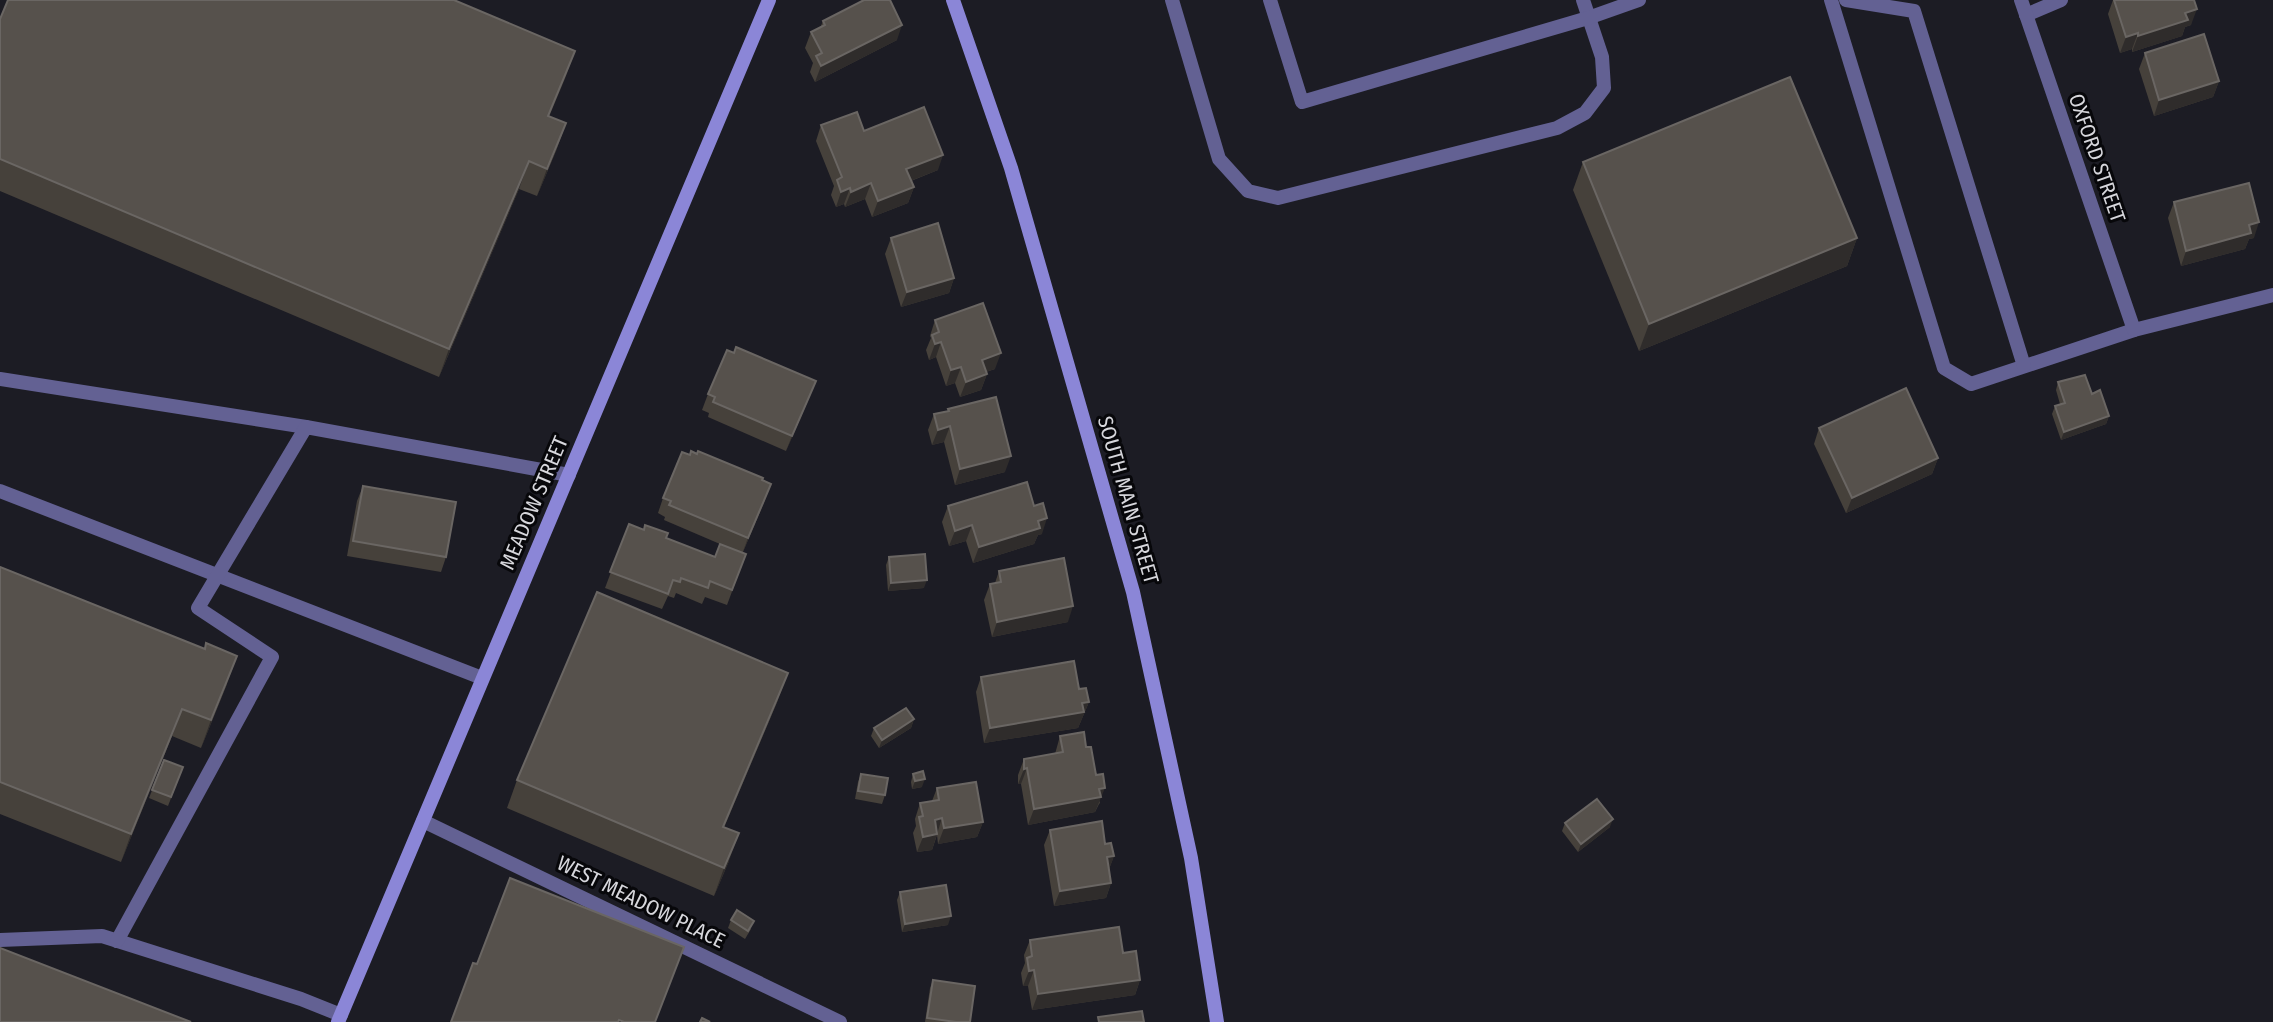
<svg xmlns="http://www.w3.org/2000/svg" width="2273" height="1022" font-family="'Fira Sans Condensed',sans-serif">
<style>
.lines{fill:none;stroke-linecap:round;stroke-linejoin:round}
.lane{stroke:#636193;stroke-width:14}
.street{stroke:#636193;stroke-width:14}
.secondary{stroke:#8b86d7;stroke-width:14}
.wall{fill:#46413b}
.shaded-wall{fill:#2f2c2b}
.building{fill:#56514c;stroke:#6a6663;stroke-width:2}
.labels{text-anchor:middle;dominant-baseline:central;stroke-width:6;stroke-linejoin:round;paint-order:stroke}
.street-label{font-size:21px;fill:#d7d7dc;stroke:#07070a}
</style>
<rect width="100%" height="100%" fill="#1c1c24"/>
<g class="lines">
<g class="lane">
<polyline points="1172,0 1219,159 1248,191 1278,198 1557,128 1585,113 1604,88 1602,57 1583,0"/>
<polyline points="1270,0 1302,102 1588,18 1639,0"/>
<polyline points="1831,0 1944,368 1971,384 2134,330"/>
<polyline points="1846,0 1914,11 2024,366"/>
<polyline points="2026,15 2061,0"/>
<polyline points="0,379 306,427"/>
<polyline points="0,491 482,678"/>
<polyline points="0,940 102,936 301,999 341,1015"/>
<polyline points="117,941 272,657 198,608 306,427 569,475"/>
</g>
<g class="street">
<polyline points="2021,0 2134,330 2273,295"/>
<polyline points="423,821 840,1022"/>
</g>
<g class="secondary">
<polyline points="953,0 1011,168 1133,592 1191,858 1217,1022"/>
<polyline points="338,1022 769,0"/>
</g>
</g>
<g class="wall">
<polygon points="2113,0 2194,0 2191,25 2185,27 2182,36 2132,52 2132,49 2120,53 2108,14"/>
<polygon points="0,19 575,51 549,116 566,123 556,151 537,196 519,189 439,377 0,191"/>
<polygon points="823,21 897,40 815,82 810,72 813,63 805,48 811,32 820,28"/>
<polygon points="2145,53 2219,81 2213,97 2154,116 2139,69"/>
<polygon points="821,125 938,170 911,181 914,187 908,203 872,217 865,199 845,207 844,204 836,207 831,195 834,186 816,141"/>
<polygon points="1583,162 1857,238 1847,266 1639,351 1573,190"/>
<polygon points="2174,202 2254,238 2249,239 2245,249 2181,266 2168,218"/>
<polygon points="891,238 954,278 949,293 901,307 885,254"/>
<polygon points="935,320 995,369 986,372 987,374 981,390 960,397 955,383 946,386 936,357 929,360 926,350 931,338 930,336"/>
<polygon points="2058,382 2092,394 2109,416 2106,424 2061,440 2052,414 2055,406 2060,404 2056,390"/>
<polygon points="708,394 810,396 786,451 708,417 709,413 702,410"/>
<polygon points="948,409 1005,472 955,485 944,442 932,445 928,430 934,414 947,411"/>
<polygon points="1819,428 1938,458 1932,474 1846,513 1814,444"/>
<polygon points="762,480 765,500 743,552 746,554 727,605 705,597 702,604 676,593 674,598 668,596 662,609 605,588 629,524 715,557 720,544 664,520 665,517 658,513 663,498"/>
<polygon points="363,486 446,557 441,572 347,556 357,501"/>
<polygon points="948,506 1042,534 1038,535 1034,544 973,563 966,541 949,546 942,522"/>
<polygon points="889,557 924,588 888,591 886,565"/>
<polygon points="0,567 204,649 206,643 227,684 201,748 172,736 121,862 0,814"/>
<polygon points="999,571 1068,622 992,637 984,600 990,584 995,583"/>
<polygon points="981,677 1079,689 1089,702 1078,728 984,743 976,692"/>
<polygon points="778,700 724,827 729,861 714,896 507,808 517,780"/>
<polygon points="914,719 911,728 879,748 871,736 874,728"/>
<polygon points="1060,736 1086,747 1100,803 1099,804 1095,812 1028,825 1021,784 1018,784 1018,775 1024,759 1055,754"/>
<polygon points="164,760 183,767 168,806 149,798"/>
<polygon points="861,774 885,795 882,804 855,799 858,782"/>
<polygon points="913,774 922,787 912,789 911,782"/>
<polygon points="937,788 983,822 977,837 938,844 937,835 932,850 917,852 913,833 916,826 915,819 920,803 932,801"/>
<polygon points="1565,823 1610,827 1578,852 1562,831"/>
<polygon points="1050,830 1105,844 1114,856 1109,869 1111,883 1106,898 1054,906 1044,845"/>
<polygon points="900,892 948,925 902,932 897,900"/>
<polygon points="731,920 751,929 745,939 728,928"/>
<polygon points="1030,940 1123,953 1140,980 1135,995 1032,1010 1028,986 1023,986 1021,973 1025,963 1024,955"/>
<polygon points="933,980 970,1022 925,1022 930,988"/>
</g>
<g class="shaded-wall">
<polygon points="2197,9 2191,25 2185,27 2182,36 2132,52 2138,36 2185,13"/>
<polygon points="902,25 897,40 815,82 821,66"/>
<polygon points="2138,33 2132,49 2120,53 2126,37"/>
<polygon points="575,51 565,79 538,143 548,116"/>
<polygon points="2219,81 2213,97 2154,116 2159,100"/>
<polygon points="566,123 556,151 537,196 547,169"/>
<polygon points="943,155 938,170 900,185 906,169"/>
<polygon points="529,161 519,189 439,377 449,349"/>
<polygon points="871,183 865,199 845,207 851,192"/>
<polygon points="914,187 908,203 872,217 878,201"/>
<polygon points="850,188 844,204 836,207 841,192"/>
<polygon points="2259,222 2254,238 2249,239 2245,249 2181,266 2186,251 2249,225"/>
<polygon points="1857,238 1847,266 1639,351 1649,324"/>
<polygon points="954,278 949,293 901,307 907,292"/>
<polygon points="941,342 936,357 929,360 935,344"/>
<polygon points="1001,353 995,369 976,375 982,360"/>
<polygon points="961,367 955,383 946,386 951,370"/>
<polygon points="987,374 981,390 960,397 966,382"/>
<polygon points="816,381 810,396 786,451 792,436"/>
<polygon points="2109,416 2106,424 2061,440 2064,432"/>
<polygon points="950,426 944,442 932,445 938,430"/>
<polygon points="1011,456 1005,472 955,485 960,469"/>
<polygon points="1938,458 1932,474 1846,513 1852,498"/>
<polygon points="771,484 765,500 742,554 748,538"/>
<polygon points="1047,518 1042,534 1038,535 1034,544 973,563 979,547 1038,521"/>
<polygon points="972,525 966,541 949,546 955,531"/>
<polygon points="927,580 924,588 888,591 891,583"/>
<polygon points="1073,606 1068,622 992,637 997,622"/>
<polygon points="237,656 227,684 201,748 211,720"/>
<polygon points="788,673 778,700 713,854 723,827"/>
<polygon points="1089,702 1078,728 984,743 990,728"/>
<polygon points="182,709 172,736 121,862 131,834"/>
<polygon points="914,719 911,728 879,748 882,740"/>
<polygon points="1027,768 1021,784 1018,784 1024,769"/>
<polygon points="925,779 922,787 912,789 915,781"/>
<polygon points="1105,788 1095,812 1028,825 1034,809 1099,789"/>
<polygon points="942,818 937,834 935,820"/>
<polygon points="1613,819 1610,827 1578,852 1581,844"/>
<polygon points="983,822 977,837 938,844 944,828"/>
<polygon points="739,833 729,861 714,896 724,868"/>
<polygon points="937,834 932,850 917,852 923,837"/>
<polygon points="1114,856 1108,872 1107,857"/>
<polygon points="1111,883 1106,898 1054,906 1060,891"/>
<polygon points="951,916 948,925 902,932 905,924"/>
<polygon points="1034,970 1028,986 1023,986 1029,971"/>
<polygon points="1140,980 1135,995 1032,1010 1038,994"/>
</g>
<g class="building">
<polygon points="8,0 454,0 575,51 548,116 566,123 547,169 529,161 449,349 0,159 0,19"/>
<polygon points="864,0 890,0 902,25 821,66 816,56 822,53 811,32 825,25 823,21"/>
<polygon points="2114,0 2194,0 2197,9 2185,13 2188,20 2138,36 2138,33 2126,37"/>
<polygon points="2204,34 2219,81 2159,100 2145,53"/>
<polygon points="1790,77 1857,238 1649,324 1583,162"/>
<polygon points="924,107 943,155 906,169 914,187 878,201 871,183 851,192 850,188 841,192 837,180 842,177 821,125 857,112 864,131"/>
<polygon points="2249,183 2259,222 2249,225 2251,233 2186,251 2174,202"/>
<polygon points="938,223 954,278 907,292 891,238"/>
<polygon points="983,303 1001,353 982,360 987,374 966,382 961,367 951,370 941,342 935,344 932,335 939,332 935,320"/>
<polygon points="736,347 816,381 792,436 713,402 715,397 708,394 727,350 734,353"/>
<polygon points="2085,375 2092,394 2100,390 2109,416 2064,432 2055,406 2065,403 2058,382"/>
<polygon points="1906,388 1938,458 1852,498 1819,428"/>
<polygon points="996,397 1011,456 960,469 950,426 938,430 934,414 949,411 948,409"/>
<polygon points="691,451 697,454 698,451 763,478 762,480 771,484 748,538 669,505 671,501 663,498 682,452 690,455"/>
<polygon points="1027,482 1034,506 1043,503 1047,518 1038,521 1040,528 979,547 972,525 955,531 948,506"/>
<polygon points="363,486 456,502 446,557 353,541"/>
<polygon points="629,524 644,530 645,525 668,533 666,538 715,557 720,544 746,554 732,590 710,581 708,588 681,578 680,582 673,580 668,594 610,572"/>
<polygon points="925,554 927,580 891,583 889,557"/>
<polygon points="1064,558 1073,606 997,622 990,584 1001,582 999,571"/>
<polygon points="0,567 205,649 206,643 237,656 211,720 182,709 131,834 0,782"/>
<polygon points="597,592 788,673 723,827 739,833 724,868 517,780"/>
<polygon points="1074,661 1079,689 1086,688 1089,702 1082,703 1084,712 990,728 981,677"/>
<polygon points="906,708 914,719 882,740 874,728"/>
<polygon points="1084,732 1086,747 1091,747 1096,775 1103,774 1105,788 1099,789 1101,797 1034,809 1027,768 1024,769 1024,759 1063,752 1060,736"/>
<polygon points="164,760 183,767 171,797 152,790"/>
<polygon points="923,771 925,779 915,781 913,774"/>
<polygon points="861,774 888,778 885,795 858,791"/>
<polygon points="976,782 983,822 944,828 942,818 935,820 937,834 923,837 919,817 923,816 920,803 939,800 937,788"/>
<polygon points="1597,799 1613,819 1581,844 1565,823"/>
<polygon points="1102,821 1105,844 1111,843 1114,856 1107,857 1111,883 1060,891 1050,830"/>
<polygon points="510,878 684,947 655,1022 624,1022 619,1020 618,1022 451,1022 473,963 477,964"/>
<polygon points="946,885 951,916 905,924 900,892"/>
<polygon points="737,910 754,921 748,931 731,920"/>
<polygon points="1119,927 1123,953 1136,951 1140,980 1038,994 1034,970 1029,971 1027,958 1032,956 1030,940"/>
<polygon points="0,948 191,1022 0,1022"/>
<polygon points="933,980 975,986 970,1022 956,1022 927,1018"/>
<polygon points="1142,1011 1144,1022 1099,1022 1098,1017"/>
<polygon points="702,1018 710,1022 700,1022"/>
</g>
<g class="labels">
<g class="street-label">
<text transform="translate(2097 158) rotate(71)">OXFORD STREET</text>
<text transform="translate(1128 500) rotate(74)">SOUTH MAIN STREET</text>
<text transform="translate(534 503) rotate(-67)">MEADOW STREET</text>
<text transform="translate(641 902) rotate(26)">WEST MEADOW PLACE</text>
</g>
</g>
</svg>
